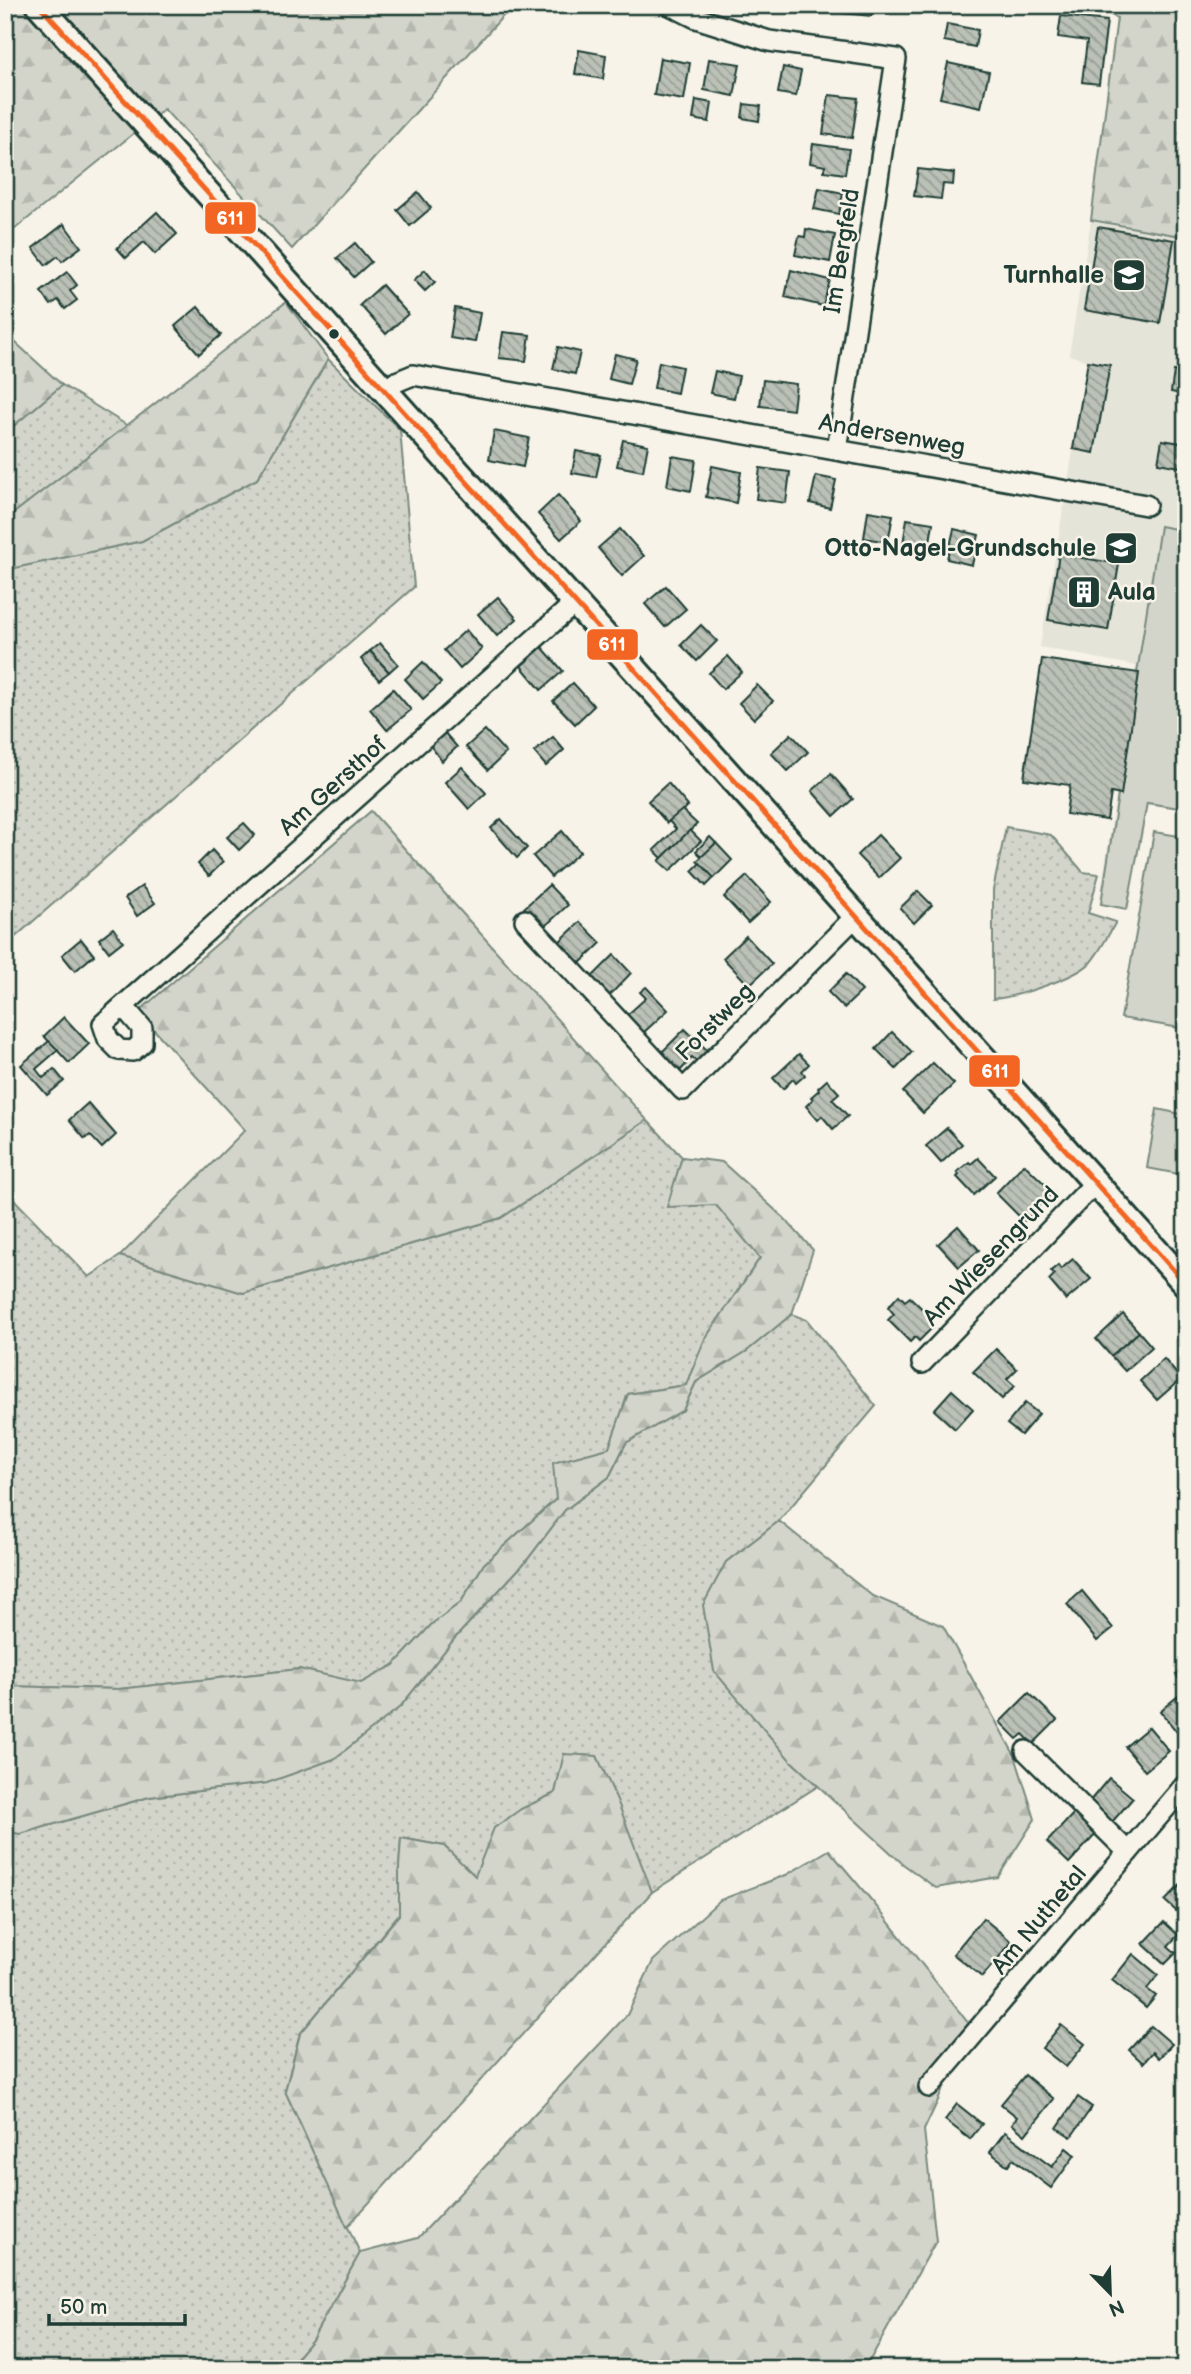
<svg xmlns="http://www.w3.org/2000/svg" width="1191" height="2374" font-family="'Balsamiq Sans',sans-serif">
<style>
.built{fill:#e5e4d9}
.grass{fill:url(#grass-dots);stroke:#79897f;stroke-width:2}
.forest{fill:url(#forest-firs);stroke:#79897f;stroke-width:2}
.park{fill:#d3d5ca;stroke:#79897f;stroke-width:2}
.building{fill:url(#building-back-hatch);stroke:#1f3d34;stroke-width:2}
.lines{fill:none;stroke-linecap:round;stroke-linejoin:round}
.minor-casing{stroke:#1f3d34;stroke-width:24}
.major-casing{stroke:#1f3d34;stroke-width:30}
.minor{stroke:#f7f3e8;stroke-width:19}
.major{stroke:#f7f3e8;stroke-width:24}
.bus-1-casing{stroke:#f7f3e8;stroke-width:10}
.bus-1{stroke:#f26522;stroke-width:5}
.bus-dot{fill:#1f3d34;stroke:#f7f3e8;stroke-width:2.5}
.labels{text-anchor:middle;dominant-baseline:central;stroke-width:5;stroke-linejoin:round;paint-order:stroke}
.street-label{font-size:24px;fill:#1f3d34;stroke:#f7f3e8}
.poi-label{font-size:24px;font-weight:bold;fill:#1f3d34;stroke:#f7f3e8;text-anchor:end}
.line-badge{stroke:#f7f3e8;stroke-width:2.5}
.badge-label{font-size:19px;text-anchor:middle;font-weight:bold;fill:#fff}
</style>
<defs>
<pattern id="grass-dots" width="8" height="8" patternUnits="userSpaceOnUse" patternTransform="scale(1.75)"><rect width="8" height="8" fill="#d3d5ca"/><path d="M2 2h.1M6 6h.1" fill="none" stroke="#b5b8ae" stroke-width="1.8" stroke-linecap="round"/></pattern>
<pattern id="forest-firs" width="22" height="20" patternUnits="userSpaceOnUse" patternTransform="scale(1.75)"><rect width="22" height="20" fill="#d3d5ca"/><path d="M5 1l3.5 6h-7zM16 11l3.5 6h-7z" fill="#b5b8ae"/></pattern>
<pattern id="building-back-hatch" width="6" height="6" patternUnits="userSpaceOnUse" patternTransform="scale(1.75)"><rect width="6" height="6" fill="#bbc1b6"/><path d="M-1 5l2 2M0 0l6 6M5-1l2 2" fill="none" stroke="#979e95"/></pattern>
</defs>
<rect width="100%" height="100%" fill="#f7f3e8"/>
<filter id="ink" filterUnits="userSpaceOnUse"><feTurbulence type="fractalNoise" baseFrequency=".0143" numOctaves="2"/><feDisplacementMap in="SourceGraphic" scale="14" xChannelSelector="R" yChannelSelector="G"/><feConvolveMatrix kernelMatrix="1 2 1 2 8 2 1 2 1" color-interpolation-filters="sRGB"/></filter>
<g filter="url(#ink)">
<polygon class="built" points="1091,220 1186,237 1186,809 1147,804 1129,910 1099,904 1136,666 1040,647 1088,361 1069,355"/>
<g class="grass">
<polygon points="328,359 400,430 414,587 5,946 5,570 142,541 257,479"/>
<polygon points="62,385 128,426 5,520 5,433"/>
<path d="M1006,827L1051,835L1083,872L1099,874L1088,913L1116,922C1108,935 1100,952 1090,963C1076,978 1013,998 993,999V890Z"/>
<polygon points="647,1120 682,1157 668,1206 716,1204 760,1258 705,1339 686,1385 628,1394 609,1448 554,1463 556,1499 484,1564 461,1602 432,1624 394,1665 361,1684 299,1669 119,1689 5,1686 5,1190 89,1277 120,1256 243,1293 501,1218"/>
<polygon points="792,1314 807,1320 876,1406 779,1521 726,1562 790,1760 818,1786 652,1892 597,1756 564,1755 555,1793 521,1809 475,1877 444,1846 401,1838 399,1867 399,1914 300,2034 285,2091 360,2253 312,2340 287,2369 5,2369 5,1831 20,1834 149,1797 267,1783 400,1707 455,1638 527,1560 565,1510 609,1477 626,1443 683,1410 696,1382 747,1351"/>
</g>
<g class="forest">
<polygon points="5,5 513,5 292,249 164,109 5,237"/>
<polygon points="1092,5 1186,5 1186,237 1091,220 1117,18"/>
<polygon points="286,302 328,359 257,479 142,541 5,570 5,520"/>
<polygon points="5,333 62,385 5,433"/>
<polygon points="371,811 647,1120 501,1218 243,1293 120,1256 245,1130 138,1012"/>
<polygon points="682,1157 722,1162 784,1218 813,1250 792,1314 747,1351 696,1382 683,1410 626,1443 609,1477 565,1510 527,1560 455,1638 400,1707 334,1759 267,1783 149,1797 20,1834 5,1831 5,1686 119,1689 299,1669 361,1683 394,1665 432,1624 461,1602 484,1564 556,1499 553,1463 609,1448 628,1394 686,1385 705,1339 760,1258 716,1205 667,1207"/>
<polygon points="779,1521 871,1595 943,1626 1015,1756 1035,1819 998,1877 936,1888 903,1864 790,1760 714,1671 703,1605 726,1562"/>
<polygon points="564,1754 597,1756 617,1800 652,1892 347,2227 285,2091 300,2034 399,1915 399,1867 401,1838 444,1846 475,1876 494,1828 521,1809 555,1793"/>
<polygon points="829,1850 872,1901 972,2028 924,2130 936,2241 865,2369 287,2369 312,2340 360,2253 418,2238 627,2015 653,1961 720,1900 786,1875"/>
</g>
<g class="park">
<polygon points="1160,526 1186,531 1186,809 1147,803 1127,909 1101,904"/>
<polygon points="1154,832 1186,837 1186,1029 1121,1018"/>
<polygon points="1157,1109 1186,1115 1186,1132 1179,1174 1147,1168"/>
</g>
<g class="building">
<polygon points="844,5 872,5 871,16 843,13"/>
<polygon points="1061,16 1107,21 1099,84 1082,82 1087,41 1058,37"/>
<polygon points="947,24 978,30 975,47 944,41"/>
<polygon points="579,50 606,55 603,79 575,74"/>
<polygon points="660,58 690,63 684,100 654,95"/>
<polygon points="709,59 740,64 734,96 704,90"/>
<polygon points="948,63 989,72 981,107 940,98"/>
<polygon points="783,67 801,71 796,96 778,93"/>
<polygon points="829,95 858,98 852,138 823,134"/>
<polygon points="696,100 712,103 709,122 693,119"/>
<polygon points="744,104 761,106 759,121 742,118"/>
<polygon points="813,144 849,149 845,174 824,171 825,166 810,163"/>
<polygon points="918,169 954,173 953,185 943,184 941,199 914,196"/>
<polygon points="819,188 843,193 839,214 814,209"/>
<polygon points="418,192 431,208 410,226 397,210"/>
<polygon points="157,212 177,234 155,254 144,242 126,258 117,248"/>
<polygon points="64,224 81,247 62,261 58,256 46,265 33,248"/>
<polygon points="1098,227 1174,240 1160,323 1084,310"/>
<polygon points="806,229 835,235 830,262 795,255 799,236 805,237"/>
<polygon points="355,243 371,262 354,277 337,258"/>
<polygon points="425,270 435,282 425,291 414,280"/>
<polygon points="791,270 830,280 823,306 785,297"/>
<polygon points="67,272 77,285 70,291 77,300 65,309 58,300 51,305 41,292"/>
<polygon points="382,285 408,314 386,334 360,305"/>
<polygon points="198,307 221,335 199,354 175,326"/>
<polygon points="455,308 480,313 475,342 450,338"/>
<polygon points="503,332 530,335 526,361 499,358"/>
<polygon points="558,347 580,352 575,374 553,369"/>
<polygon points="615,354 636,359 629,384 609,379"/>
<polygon points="1088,361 1110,365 1094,453 1073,449"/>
<polygon points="659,362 682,367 677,393 654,388"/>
<polygon points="715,371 739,376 734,398 710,393"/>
<polygon points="1174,371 1186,373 1186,395 1171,392"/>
<polygon points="763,380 796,384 793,410 760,406"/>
<polygon points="1186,418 1186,468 1158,463 1162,440 1181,443"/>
<polygon points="494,431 529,438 523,467 489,460"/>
<polygon points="623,440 648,445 643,471 617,466"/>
<polygon points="576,451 601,455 596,477 572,473"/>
<polygon points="672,456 696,460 691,491 667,486"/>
<polygon points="712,466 741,472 736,503 706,497"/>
<polygon points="760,468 790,472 786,503 756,499"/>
<polygon points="816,476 836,480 830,508 810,503"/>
<polygon points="558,495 581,521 561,539 538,514"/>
<polygon points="868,511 893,515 888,542 864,538"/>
<polygon points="907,519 933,523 929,548 903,544"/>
<polygon points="620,529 644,556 622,576 598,548"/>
<polygon points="954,529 979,535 972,565 947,559"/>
<polygon points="1059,554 1119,564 1108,630 1048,620"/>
<polygon points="666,586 686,609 665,627 645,604"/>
<polygon points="498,597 517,619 497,636 478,614"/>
<polygon points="701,625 717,641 697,661 681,645"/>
<polygon points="466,630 482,649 460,669 444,650"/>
<polygon points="380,643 398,664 389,672 370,651"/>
<polygon points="542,647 563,671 541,690 521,666"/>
<polygon points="370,651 389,672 379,680 361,659"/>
<polygon points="728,656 742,672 723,689 709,673"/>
<polygon points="1042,659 1139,673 1121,795 1111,793 1107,820 1066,814 1070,785 1024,779"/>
<polygon points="423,662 441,683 423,699 405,679"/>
<polygon points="573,683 594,706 575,724 553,701"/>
<polygon points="757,685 773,701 754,719 739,703"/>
<polygon points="393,689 411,710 387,730 370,709"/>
<polygon points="485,730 506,753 488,770 466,747"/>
<polygon points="443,731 457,747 442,761 429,744"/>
<polygon points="791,734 808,752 788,771 771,753"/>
<polygon points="553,737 564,750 546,766 534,752"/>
<polygon points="462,767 486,793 469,809 445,782"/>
<polygon points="831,774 853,799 834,816 812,791"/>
<polygon points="668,783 688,806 667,823 648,801"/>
<polygon points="682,810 697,824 662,858 654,850 676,829 669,821"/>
<polygon points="501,819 527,848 517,858 491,828"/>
<polygon points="244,823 255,835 239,850 227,837"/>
<polygon points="690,830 701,841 670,871 659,861"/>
<polygon points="562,831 580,852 551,877 533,856"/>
<polygon points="878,835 900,858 879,878 857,855"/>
<polygon points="710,837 716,843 702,857 696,851"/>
<polygon points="716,843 732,860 714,878 697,861"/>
<polygon points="212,850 223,862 209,876 198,864"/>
<polygon points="700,863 714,878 706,886 692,871"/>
<polygon points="747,876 771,902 748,923 724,897"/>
<polygon points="549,885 568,905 543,928 524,908"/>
<polygon points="142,886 155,903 137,916 125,898"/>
<polygon points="918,891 932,905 914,923 900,908"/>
<polygon points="580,922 601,943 578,965 557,944"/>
<polygon points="113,928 123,941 109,952 99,939"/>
<polygon points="746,936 772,964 749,985 723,958"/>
<polygon points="81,939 94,955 75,971 62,955"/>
<polygon points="614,955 631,973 609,996 591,978"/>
<polygon points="846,974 862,991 844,1008 828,992"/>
<polygon points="646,987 668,1010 643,1033 626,1016 646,998 640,992"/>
<polygon points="64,1017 89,1044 69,1063 44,1036"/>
<polygon points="685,1029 709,1052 698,1063 692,1058 680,1071 661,1053"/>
<polygon points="892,1032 912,1052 896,1069 876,1049"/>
<polygon points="49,1041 58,1050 36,1069 43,1078 54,1069 64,1081 47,1095 21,1065"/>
<polygon points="799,1054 809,1064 802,1071 805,1075 796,1083 793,1079 783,1089 773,1078"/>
<polygon points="933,1063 954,1084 923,1113 903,1092"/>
<polygon points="827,1080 839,1093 832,1099 848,1116 833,1129 822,1116 818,1120 806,1106 813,1099 811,1097 819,1090 818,1088"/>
<polygon points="88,1103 116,1135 102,1148 90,1135 85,1139 69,1120"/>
<polygon points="947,1128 962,1144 941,1163 926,1146"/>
<polygon points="978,1158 995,1176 974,1195 957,1177 959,1175 957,1172 969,1162 971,1164"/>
<polygon points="1024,1164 1053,1192 1024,1221 996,1193"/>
<polygon points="958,1226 979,1250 959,1267 938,1244"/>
<polygon points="1073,1259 1091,1279 1066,1300 1049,1280 1054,1275 1051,1271 1058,1265 1061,1269"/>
<polygon points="899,1295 905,1301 910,1297 933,1319 929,1323 933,1327 919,1341 915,1337 910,1342 888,1320 894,1314 888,1307"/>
<polygon points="1123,1314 1139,1332 1111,1356 1096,1339"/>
<polygon points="1139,1332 1152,1347 1125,1371 1111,1356"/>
<polygon points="996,1349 1017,1369 1007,1379 1015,1386 1002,1399 973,1372"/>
<polygon points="1164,1359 1181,1379 1157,1400 1140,1381"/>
<polygon points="952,1390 973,1409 955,1429 934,1410"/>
<polygon points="1025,1403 1039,1414 1021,1435 1007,1424"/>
<polygon points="1082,1591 1113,1628 1097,1641 1067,1604"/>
<polygon points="1183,1670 1186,1673 1186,1688 1176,1675"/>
<polygon points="1029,1693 1057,1720 1033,1744 1023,1734 1017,1739 1000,1722"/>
<polygon points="1178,1696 1186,1703 1185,1742 1160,1711"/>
<polygon points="1149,1727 1169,1751 1145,1771 1125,1747"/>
<polygon points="1109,1778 1133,1798 1112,1822 1089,1802"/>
<polygon points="1076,1811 1098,1832 1069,1863 1047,1842"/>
<polygon points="1186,1879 1186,1920 1165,1901"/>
<polygon points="983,1918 1012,1942 982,1977 953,1954"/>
<polygon points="1164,1922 1178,1935 1168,1946 1176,1953 1165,1964 1143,1944"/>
<polygon points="1133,1954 1158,1975 1147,1989 1156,1996 1146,2008 1112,1980"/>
<polygon points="1061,2025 1085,2044 1066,2067 1042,2048"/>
<polygon points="1151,2026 1172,2044 1159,2058 1153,2052 1143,2063 1129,2050"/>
<polygon points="1025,2075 1054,2099 1025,2135 1012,2124 1017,2117 1001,2104"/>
<polygon points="1078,2097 1092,2107 1071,2137 1057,2128"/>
<polygon points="957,2104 982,2124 970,2139 945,2120"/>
<polygon points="1005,2132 1052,2167 1066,2148 1075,2155 1051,2188 1013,2159 1008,2166 990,2152"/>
<polygon points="1075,2359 1089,2369 1067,2369"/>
</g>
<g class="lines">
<g class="minor-casing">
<g id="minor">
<polyline points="670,5 696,18 769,41 896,59 837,450"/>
<polyline points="386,392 396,382 413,375 1146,505"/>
<polyline points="525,920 683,1090 857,915"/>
<polyline points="123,1006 142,1028 142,1043 133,1051 119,1050 108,1039 103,1024 123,1006 576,602"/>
<polyline points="922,1363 1095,1183"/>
<polyline points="1026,1751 1128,1852"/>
<polyline points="929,2087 1186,1784"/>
</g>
</g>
<g class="major-casing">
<polyline id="major" points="39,5 1186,1284"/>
</g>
<use href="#minor" class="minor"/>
<use href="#major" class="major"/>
<g class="bus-1-casing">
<polyline id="bus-1" points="39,5 1186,1284"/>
</g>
<use href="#bus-1" class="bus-1"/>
</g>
</g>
<defs>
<g id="school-square" transform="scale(1.75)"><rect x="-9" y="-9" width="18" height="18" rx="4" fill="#1f3d34" stroke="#f7f3e8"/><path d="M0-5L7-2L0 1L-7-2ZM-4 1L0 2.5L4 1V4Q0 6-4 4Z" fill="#fff"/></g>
<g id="building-square" transform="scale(1.75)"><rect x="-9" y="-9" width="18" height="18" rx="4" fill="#1f3d34" stroke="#f7f3e8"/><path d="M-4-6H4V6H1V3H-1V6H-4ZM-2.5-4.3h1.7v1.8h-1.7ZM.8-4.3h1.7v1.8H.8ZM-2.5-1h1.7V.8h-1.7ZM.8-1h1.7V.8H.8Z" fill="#fff"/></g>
</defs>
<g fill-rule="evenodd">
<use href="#school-square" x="1129" y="275"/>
<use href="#school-square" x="1121" y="548"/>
<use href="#building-square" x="1084" y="592"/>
</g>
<circle class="bus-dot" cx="334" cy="334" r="6"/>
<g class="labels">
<g class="street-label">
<text transform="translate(842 251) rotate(-81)">Im Bergfeld</text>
<text transform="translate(892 435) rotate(10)">Andersenweg</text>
<text transform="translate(333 786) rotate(-42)">Am Gersthof</text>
<text transform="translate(715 1022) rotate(-45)">Forstweg</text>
<text transform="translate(991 1256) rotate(-46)">Am Wiesengrund</text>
<text transform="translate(1039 1920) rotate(-50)">Am Nuthetal</text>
</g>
<g class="poi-label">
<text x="1104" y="275">Turnhalle</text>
<text x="1096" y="548">Otto-Nagel-Grundschule</text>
<text x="1108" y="592" text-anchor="start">Aula</text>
</g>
</g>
<g class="line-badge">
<rect x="204" y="201" width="53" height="34" rx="7" fill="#f26522"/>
<rect x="586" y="628" width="53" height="33" rx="7" fill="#f26522"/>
<rect x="968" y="1054" width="53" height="34" rx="7" fill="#f26522"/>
</g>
<g class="badge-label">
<text x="230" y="225">611</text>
<text x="612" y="651">611</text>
<text x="995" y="1078">611</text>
</g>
<rect width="1191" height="2374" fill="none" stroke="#f7f3e8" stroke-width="28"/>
<rect x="14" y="14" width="1163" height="2346" fill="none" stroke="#1f3d34" stroke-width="2.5" filter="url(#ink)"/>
<g transform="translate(1110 2293) rotate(157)" stroke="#f7f3e8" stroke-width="5" paint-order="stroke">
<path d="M0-5L12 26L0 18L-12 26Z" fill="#1f3d34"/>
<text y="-10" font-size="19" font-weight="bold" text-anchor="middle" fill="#1f3d34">N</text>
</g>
<path d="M49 2314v10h136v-10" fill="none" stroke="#1f3d34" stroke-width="3.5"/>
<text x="60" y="2314" font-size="21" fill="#1f3d34" stroke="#f7f3e8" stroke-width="5" paint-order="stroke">50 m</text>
</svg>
